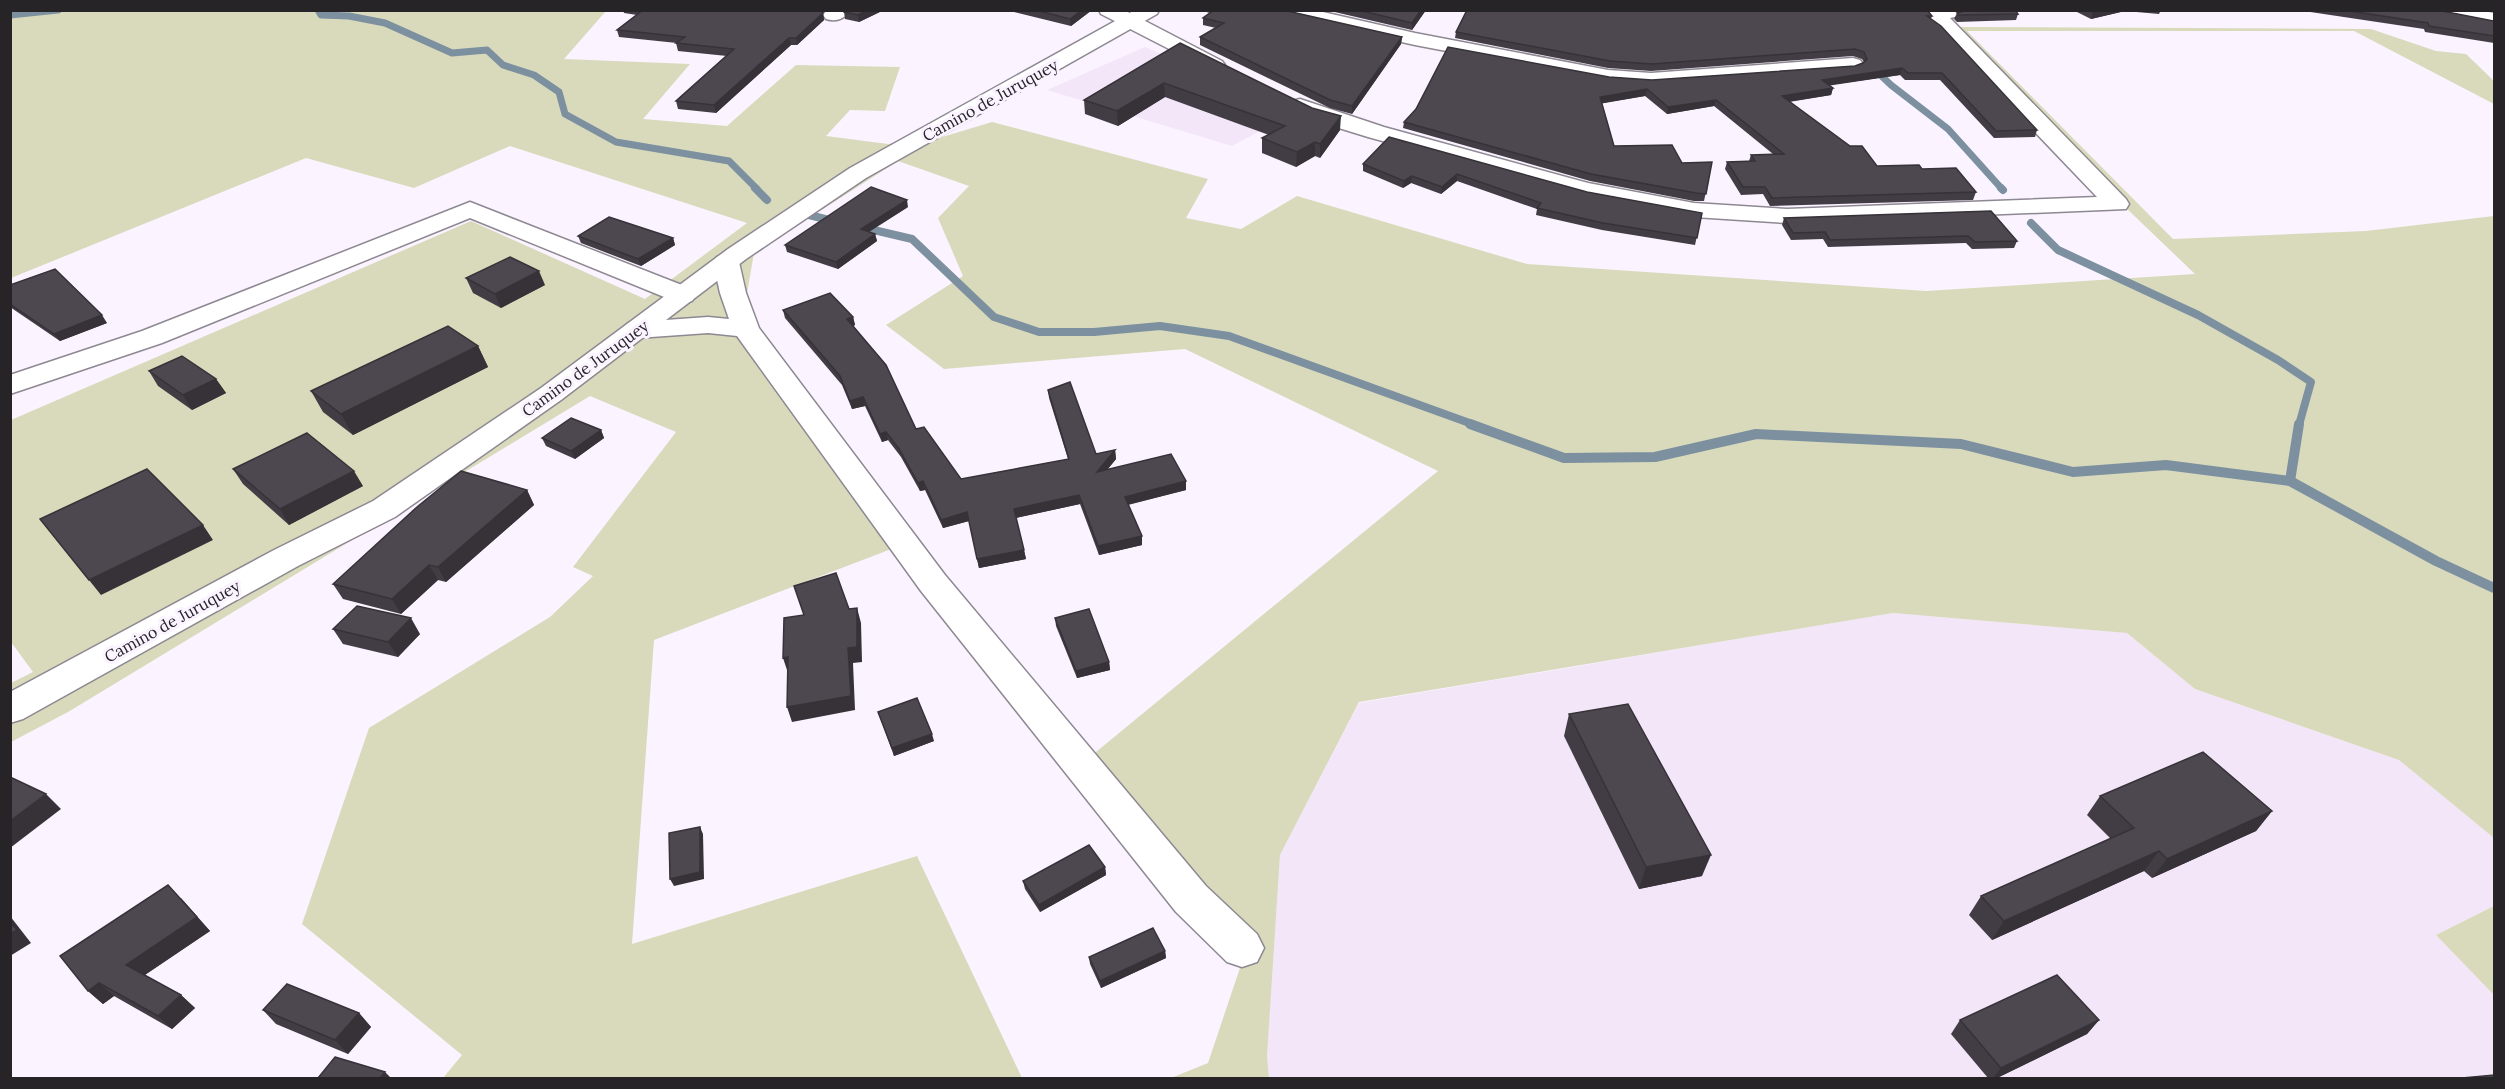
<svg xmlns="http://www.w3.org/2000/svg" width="2505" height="1089" font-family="Lora,serif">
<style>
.built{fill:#f2e6f8}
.green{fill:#d8dabb}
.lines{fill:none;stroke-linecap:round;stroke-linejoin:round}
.stream-far2{stroke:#7c90a0;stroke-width:7}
.stream-far1{stroke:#7c90a0;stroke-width:8}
.stream{stroke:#7c90a0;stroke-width:10}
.street-casing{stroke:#8e8892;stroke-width:3}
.secondary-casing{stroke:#8e8892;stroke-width:3}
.street{fill:#fff;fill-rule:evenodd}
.secondary{fill:#fff;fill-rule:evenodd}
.wall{fill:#423d45}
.shaded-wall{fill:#363238}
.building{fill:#4d4750;stroke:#363238;stroke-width:1.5}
.labels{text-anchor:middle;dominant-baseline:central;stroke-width:6;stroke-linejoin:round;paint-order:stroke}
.street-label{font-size:16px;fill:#272428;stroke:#fbf3ff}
</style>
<rect width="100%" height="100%" fill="#fbf3ff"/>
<g class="built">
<polygon points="1145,47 1287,109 1282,119 1232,146 1047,90"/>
<polygon points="1893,613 2127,633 2195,689 2399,760 2494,838 2494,906 2436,935 2494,995 2494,1078 1269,1078 1267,1056 1280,855 1359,703"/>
</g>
<g class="green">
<polygon points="11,11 606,11 564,59 690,64 643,119 727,126 796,65 900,67 885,111 850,110 826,136 888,144 939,138 992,122 1208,179 1186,218 1241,229 1297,196 1527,264 1926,291 2195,274 2100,183 1957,31 1961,27 2371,29 2436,51 2466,54 2494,81 2494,104 2354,31 1967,31 2173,239 2366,231 2494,216 2494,838 2399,760 2195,689 2127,633 1893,613 1359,702 1280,855 1267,1056 1269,1078 1171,1078 1208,1063 1247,947 1085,761 1438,471 1185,349 944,369 886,325 963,276 938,218 969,186 898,161 754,253 740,334 894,548 654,640 632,944 917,856 1022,1078 443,1078 462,1055 302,924 369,728 550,617 593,576 573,567 676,432 590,396 68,712 11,742 11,683 33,672 11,642 11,420 471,221 645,299 747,223 510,146 414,188 306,158 11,278"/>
<polygon points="2494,906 2494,995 2436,935"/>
</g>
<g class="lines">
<g class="stream-far2">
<polyline points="318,10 321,15 349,16 385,23 452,53 487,50 503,65 534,75 559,92 565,114 616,142 729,161 757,189"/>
<polyline points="10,15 58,10"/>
<polyline points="1872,67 1891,85 1948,129 2002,189"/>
</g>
<g class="stream-far1">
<polyline points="755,188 767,200"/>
<polyline points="2001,188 2003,190"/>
<polyline points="809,215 837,222"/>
<polyline points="2031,223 2058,250 2198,315 2278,360 2311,382 2299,425"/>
<polyline points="861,227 912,239 994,317 1039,332 1094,332 1160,326 1229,336 1475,425"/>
</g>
<g class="stream">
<polyline points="1470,424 1564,458 1655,457 1756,434 1961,444 2073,472 2166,465 2290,481 2436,561 2494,588"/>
<polyline points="2290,481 2299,424"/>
</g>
<g class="street-casing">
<g id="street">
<path d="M827,10H850C845,19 836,22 826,19L823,15Z"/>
<polygon points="1099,10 1124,10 1222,61 1225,65 1222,69 1215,71 1208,69 1101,14"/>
<polygon points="1276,10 1314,10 1415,33 1608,70 1651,73 1853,58 1860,60 1863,64 1860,68 1853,70 1651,85 1608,82 1415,45 1285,16 1278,14"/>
<polygon points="1971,10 1969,14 1950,18 2126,199 2129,204 2126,209 1787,223 1694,217 1578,195 1368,137 1313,120 1292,111 1289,106 1292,101 1300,99 1384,127 1588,183 1694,203 1787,209 2097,197 1964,58 1926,15 1931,10"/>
<polygon points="2430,10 2478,10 2494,13 2494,25 2439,16 2432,14"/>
<polygon points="470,202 692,289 696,295 692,301 683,303 674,301 470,218 162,343 10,394 10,375 142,331"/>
<polygon points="726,254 735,257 739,262 746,293 759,328 945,575 1206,886 1257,934 1264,948 1257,962 1242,967 1227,962 1176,912 921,591 737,336 708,333 637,338 627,336 623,330 627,324 637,322 708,317 729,319 720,293 713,262 717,257"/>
</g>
</g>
<g class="secondary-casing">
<polygon id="secondary" points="1135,10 1159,10 1157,14 866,178 746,259 561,400 395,517 298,566 23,719 10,723 10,692 274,550 373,501 541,388 728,249 850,168"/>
</g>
<use href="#street" class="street"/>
<use href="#secondary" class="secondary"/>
</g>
<g class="wall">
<polygon points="623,10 825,10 823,13 824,20 797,45 791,45 716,113 678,109 676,101 727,56 678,51 676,43 677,43 619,37 617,30 637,15 624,13"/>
<polygon points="884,10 859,22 845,19 844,12"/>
<polygon points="1006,10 1092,10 1071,26"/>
<polygon points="1199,10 1283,10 1402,37 1401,44 1352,114 1330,108 1200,45 1200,37 1216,28 1203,25 1203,18 1210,13"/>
<polygon points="1326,10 1426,10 1412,30"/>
<polygon points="2073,10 2161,10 2159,14 2125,11 2091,19"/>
<polygon points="2297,10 2437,10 2494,21 2494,43 2425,32 2424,29"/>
<polygon points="1928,11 1932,16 1931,19 2037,130 2035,137 1994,138 1940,80 1905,80 1900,75 1829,85 1833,88 1831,95 1789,102 1877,166 1922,169 1976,192 1973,200 1770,206 1763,194 1741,195 1725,169 1727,162 1749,161 1751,155 1773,154 1714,106 1667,114 1645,96 1602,103 1614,146 1682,163 1712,162 1704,201 1694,201 1590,181 1403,128 1404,122 1609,77 1652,80 1855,66 1864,62 1862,59 1853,56 1651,71 1608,68 1455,38 1456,32"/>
<polygon points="1957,13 2018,14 2016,20 1957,22 1954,19"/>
<polygon points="1180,43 1340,130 1320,158 1315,156 1296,167 1262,153 1262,138 1269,135 1165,97 1118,126 1085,114 1084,100"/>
<polygon points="1389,137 1587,192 1702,213 1695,245 1602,230 1536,215 1537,209 1457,181 1441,194 1411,183 1403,188 1363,171 1363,164"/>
<polygon points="908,207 869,232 875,234 877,241 838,269 787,252 785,245"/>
<polygon points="1991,211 2017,241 2014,248 1972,249 1966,243 1828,247 1823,239 1791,240 1782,225 1784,218"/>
<polygon points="578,236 673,238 675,245 641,266 581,243"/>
<polygon points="466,278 545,285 501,308 473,293"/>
<polygon points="10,285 107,323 60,341 10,307"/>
<polygon points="783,310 853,317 855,325 853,326 916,429 961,479 1068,459 1049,398 1048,390 1096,454 1115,450 1116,459 1107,470 1186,490 1128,505 1142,536 1142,545 1099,555 1080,504 1016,518 1026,559 979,568 969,521 943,528 925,490 920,491 901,457 888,440 882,442 865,406 852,409 842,385 785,318"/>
<polygon points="478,346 488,367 353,435 323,412 311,391"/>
<polygon points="149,371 216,379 226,393 192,410 158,386"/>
<polygon points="601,430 604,438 575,459 546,446 542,438"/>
<polygon points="233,469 363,486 289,525 243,484"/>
<polygon points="527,490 534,505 446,582 438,580 401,614 343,599 333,584"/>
<polygon points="1055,618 1109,662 1110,670 1077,678 1056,626"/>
<polygon points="333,629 420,634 398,657 343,644"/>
<polygon points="878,712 934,741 894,756"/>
<polygon points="1569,714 1702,876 1639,889 1564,736"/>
<polygon points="2100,796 2272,811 2256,831 2152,878 2144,871 1992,940 1969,915 1981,896 2111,839 2087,815"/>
<polygon points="1105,867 1106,875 1040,912 1025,889 1023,881"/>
<polygon points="181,898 210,931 145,975 181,995 195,1008 172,1029 114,996 103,1004 88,991"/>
<polygon points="1165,951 1166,958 1101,988 1090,964 1089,957"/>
<polygon points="263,1010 359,1013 371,1027 348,1054 276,1024"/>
<polygon points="1960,1020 2099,1020 2087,1034 1997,1078 1988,1078 1951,1034"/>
</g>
<g class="shaded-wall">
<polygon points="868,10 884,10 859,22 858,15"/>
<polygon points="1082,10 1092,10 1071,26 1070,19"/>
<polygon points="1421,10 1426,10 1412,30 1412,23"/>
<polygon points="2103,10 2126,10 2125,11 2091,19 2093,13"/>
<polygon points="823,13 824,20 797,45 796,38"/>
<polygon points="1402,37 1401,44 1352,114 1352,106"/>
<polygon points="789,38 791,45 716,113 714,105"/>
<polygon points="1902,68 1900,75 1820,87 1822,80"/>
<polygon points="1164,83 1165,97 1118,126 1117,111"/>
<polygon points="1833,88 1831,95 1780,103 1782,96"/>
<polygon points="1647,89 1645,96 1599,104 1600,97"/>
<polygon points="1716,100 1714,106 1667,114 1668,107"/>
<polygon points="1341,116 1340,130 1320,158 1320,144"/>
<polygon points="1315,142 1315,156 1296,167 1297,152"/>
<polygon points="1457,174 1457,181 1441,194 1442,187"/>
<polygon points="1412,176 1411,183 1403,188 1404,181"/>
<polygon points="907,200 908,207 862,236 861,229"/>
<polygon points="875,234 877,241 838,269 836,262"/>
<polygon points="673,238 675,245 641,266 638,259"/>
<polygon points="539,271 545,285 501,308 495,294"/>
<polygon points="102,315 107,323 60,341 54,334"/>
<polygon points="853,317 855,325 849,328 847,319"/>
<polygon points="478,346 488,367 353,435 341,414"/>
<polygon points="216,379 226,393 192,410 183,395"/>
<polygon points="863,397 865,406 852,409 850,401"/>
<polygon points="601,430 604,438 575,459 571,451"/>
<polygon points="886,432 888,440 882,442 880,434"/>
<polygon points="1115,450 1116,459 1098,481 1097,472"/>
<polygon points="354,471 363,486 289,525 280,509"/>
<polygon points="923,481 925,490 920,491 918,483"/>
<polygon points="1186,481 1186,490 1126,505 1125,497"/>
<polygon points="527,490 534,505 446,582 438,567"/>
<polygon points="1079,495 1080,504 1015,518 1014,509"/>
<polygon points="967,512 969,521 943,528 941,520"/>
<polygon points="203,525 213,540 101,595 89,580"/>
<polygon points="1142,536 1142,545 1099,555 1098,546"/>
<polygon points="1024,550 1026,559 979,568 977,559"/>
<polygon points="429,565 438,580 401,614 392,599"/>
<polygon points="857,608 861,623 862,662 853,663 855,710 792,722 787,707 848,648"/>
<polygon points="411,618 420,634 398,657 388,642"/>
<polygon points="788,657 788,673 783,658"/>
<polygon points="1109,662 1110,670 1077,678 1076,671"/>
<polygon points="932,734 934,741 894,756 892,748"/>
<polygon points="46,794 61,809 10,848 10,821"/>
<polygon points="2272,811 2256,831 2152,878 2167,859"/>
<polygon points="700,827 703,834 704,879 674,886 670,879"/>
<polygon points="2159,851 2144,871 1992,940 2004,921"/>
<polygon points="1711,855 1702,876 1639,889 1646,867"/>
<polygon points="1105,867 1106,875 1040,912 1039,905"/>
<polygon points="168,885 210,931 140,978 126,965"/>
<polygon points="10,916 31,943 10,956"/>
<polygon points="1165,951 1166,958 1101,988 1100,981"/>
<polygon points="99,983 114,996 103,1004 88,991"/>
<polygon points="181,995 195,1008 172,1029 158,1016"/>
<polygon points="359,1013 371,1027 348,1054 335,1040"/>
<polygon points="2099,1020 2087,1034 1997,1078 1993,1078 2001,1068"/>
<polygon points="385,1072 391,1078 380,1078"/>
</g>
<g class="building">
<polygon points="643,10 821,10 823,13 796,38 789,38 714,105 676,101 734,49 676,43 685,37 617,30"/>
<polygon points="845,10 868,10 858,15 844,12"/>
<polygon points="1035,10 1082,10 1070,19"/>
<polygon points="1214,10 1283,10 1402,37 1352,106 1330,100 1200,37 1224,23 1203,18"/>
<polygon points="1358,10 1421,10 1412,23"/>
<polygon points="1467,10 1927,10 1932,16 1927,16 1941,26 2037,130 1996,131 1942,73 1908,73 1902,68 1822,80 1833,88 1782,96 1850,146 1862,146 1877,166 1919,165 1922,169 1956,168 1976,192 1772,198 1765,187 1743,187 1727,162 1755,161 1751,155 1784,154 1716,100 1668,107 1647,89 1600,97 1614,146 1672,145 1682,163 1712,162 1706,194 1696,193 1591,174 1404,122 1416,109 1448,47 1609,77 1652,80 1855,66 1863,63 1867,59 1864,52 1855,49 1652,64 1610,61 1456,32"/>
<polygon points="1968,10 2015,10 2018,14 1959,15 1957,13"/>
<polygon points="2089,10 2103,10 2093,13"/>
<polygon points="2343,10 2437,10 2494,21 2494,36 2429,26 2428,23"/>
<polygon points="1180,43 1312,108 1341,116 1320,144 1315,142 1297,152 1262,138 1285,126 1164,83 1117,111 1084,100"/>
<polygon points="1389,137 1587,192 1702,213 1697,238 1603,223 1537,208 1541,203 1457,174 1442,187 1412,176 1404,181 1363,164"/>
<polygon points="871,187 907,200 861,229 875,234 836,262 785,245"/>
<polygon points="1991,211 2017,241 1975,242 1968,236 1830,240 1825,232 1793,233 1784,218"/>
<polygon points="609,217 673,238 638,259 578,236"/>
<polygon points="510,257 539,271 495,294 466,278"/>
<polygon points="55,269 102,315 54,334 10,304 10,285"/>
<polygon points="830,293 853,317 847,319 886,365 916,429 924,427 961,479 1069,459 1048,390 1070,382 1096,454 1115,450 1097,472 1171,454 1186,481 1125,497 1142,536 1098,546 1079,495 1014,509 1024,550 977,559 967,512 941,520 923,481 918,483 899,449 886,432 880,434 863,397 850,401 840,376 783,310"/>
<polygon points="448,326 478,346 341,414 311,391"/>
<polygon points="182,356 216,379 183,395 149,371"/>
<polygon points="571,418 601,430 571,451 542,438"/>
<polygon points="307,433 354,471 280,509 233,469"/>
<polygon points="147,469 203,525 89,580 40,519"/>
<polygon points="461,471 527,490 438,567 429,565 392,599 333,584 417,507"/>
<polygon points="836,573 849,609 857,608 857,647 848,648 851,696 787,707 788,657 783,658 784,618 804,615 794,586"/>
<polygon points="357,606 411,618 388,642 333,629"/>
<polygon points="1089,609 1109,662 1076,671 1055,618"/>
<polygon points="917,698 932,734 892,748 878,712"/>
<polygon points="1628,704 1711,855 1646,867 1569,714"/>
<polygon points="2203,752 2272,811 2167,859 2159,851 2004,921 1981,896 2134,828 2100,796"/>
<polygon points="10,777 46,794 10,821"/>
<polygon points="700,827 700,872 670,879 669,833"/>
<polygon points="1089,845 1105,867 1039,905 1023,881"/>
<polygon points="168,885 197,917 126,965 181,995 158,1016 99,983 88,991 60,956"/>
<polygon points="10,922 17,930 10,934"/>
<polygon points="1153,928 1165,951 1100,981 1089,957"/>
<polygon points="2057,975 2099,1020 2001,1068 1960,1020"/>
<polygon points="287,984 359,1013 335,1040 263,1010"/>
<polygon points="335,1057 385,1072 380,1078 318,1078"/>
<polygon points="2494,1075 2494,1078 2462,1078"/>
</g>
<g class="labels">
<g class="street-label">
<text transform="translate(990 100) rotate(-29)">Camino de Juruquey</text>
<text transform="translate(585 368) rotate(-36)">Camino de Juruquey</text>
<text transform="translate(172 621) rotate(-29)">Camino de Juruquey</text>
</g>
</g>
<rect width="2505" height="1089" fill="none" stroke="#272428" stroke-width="24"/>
</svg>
